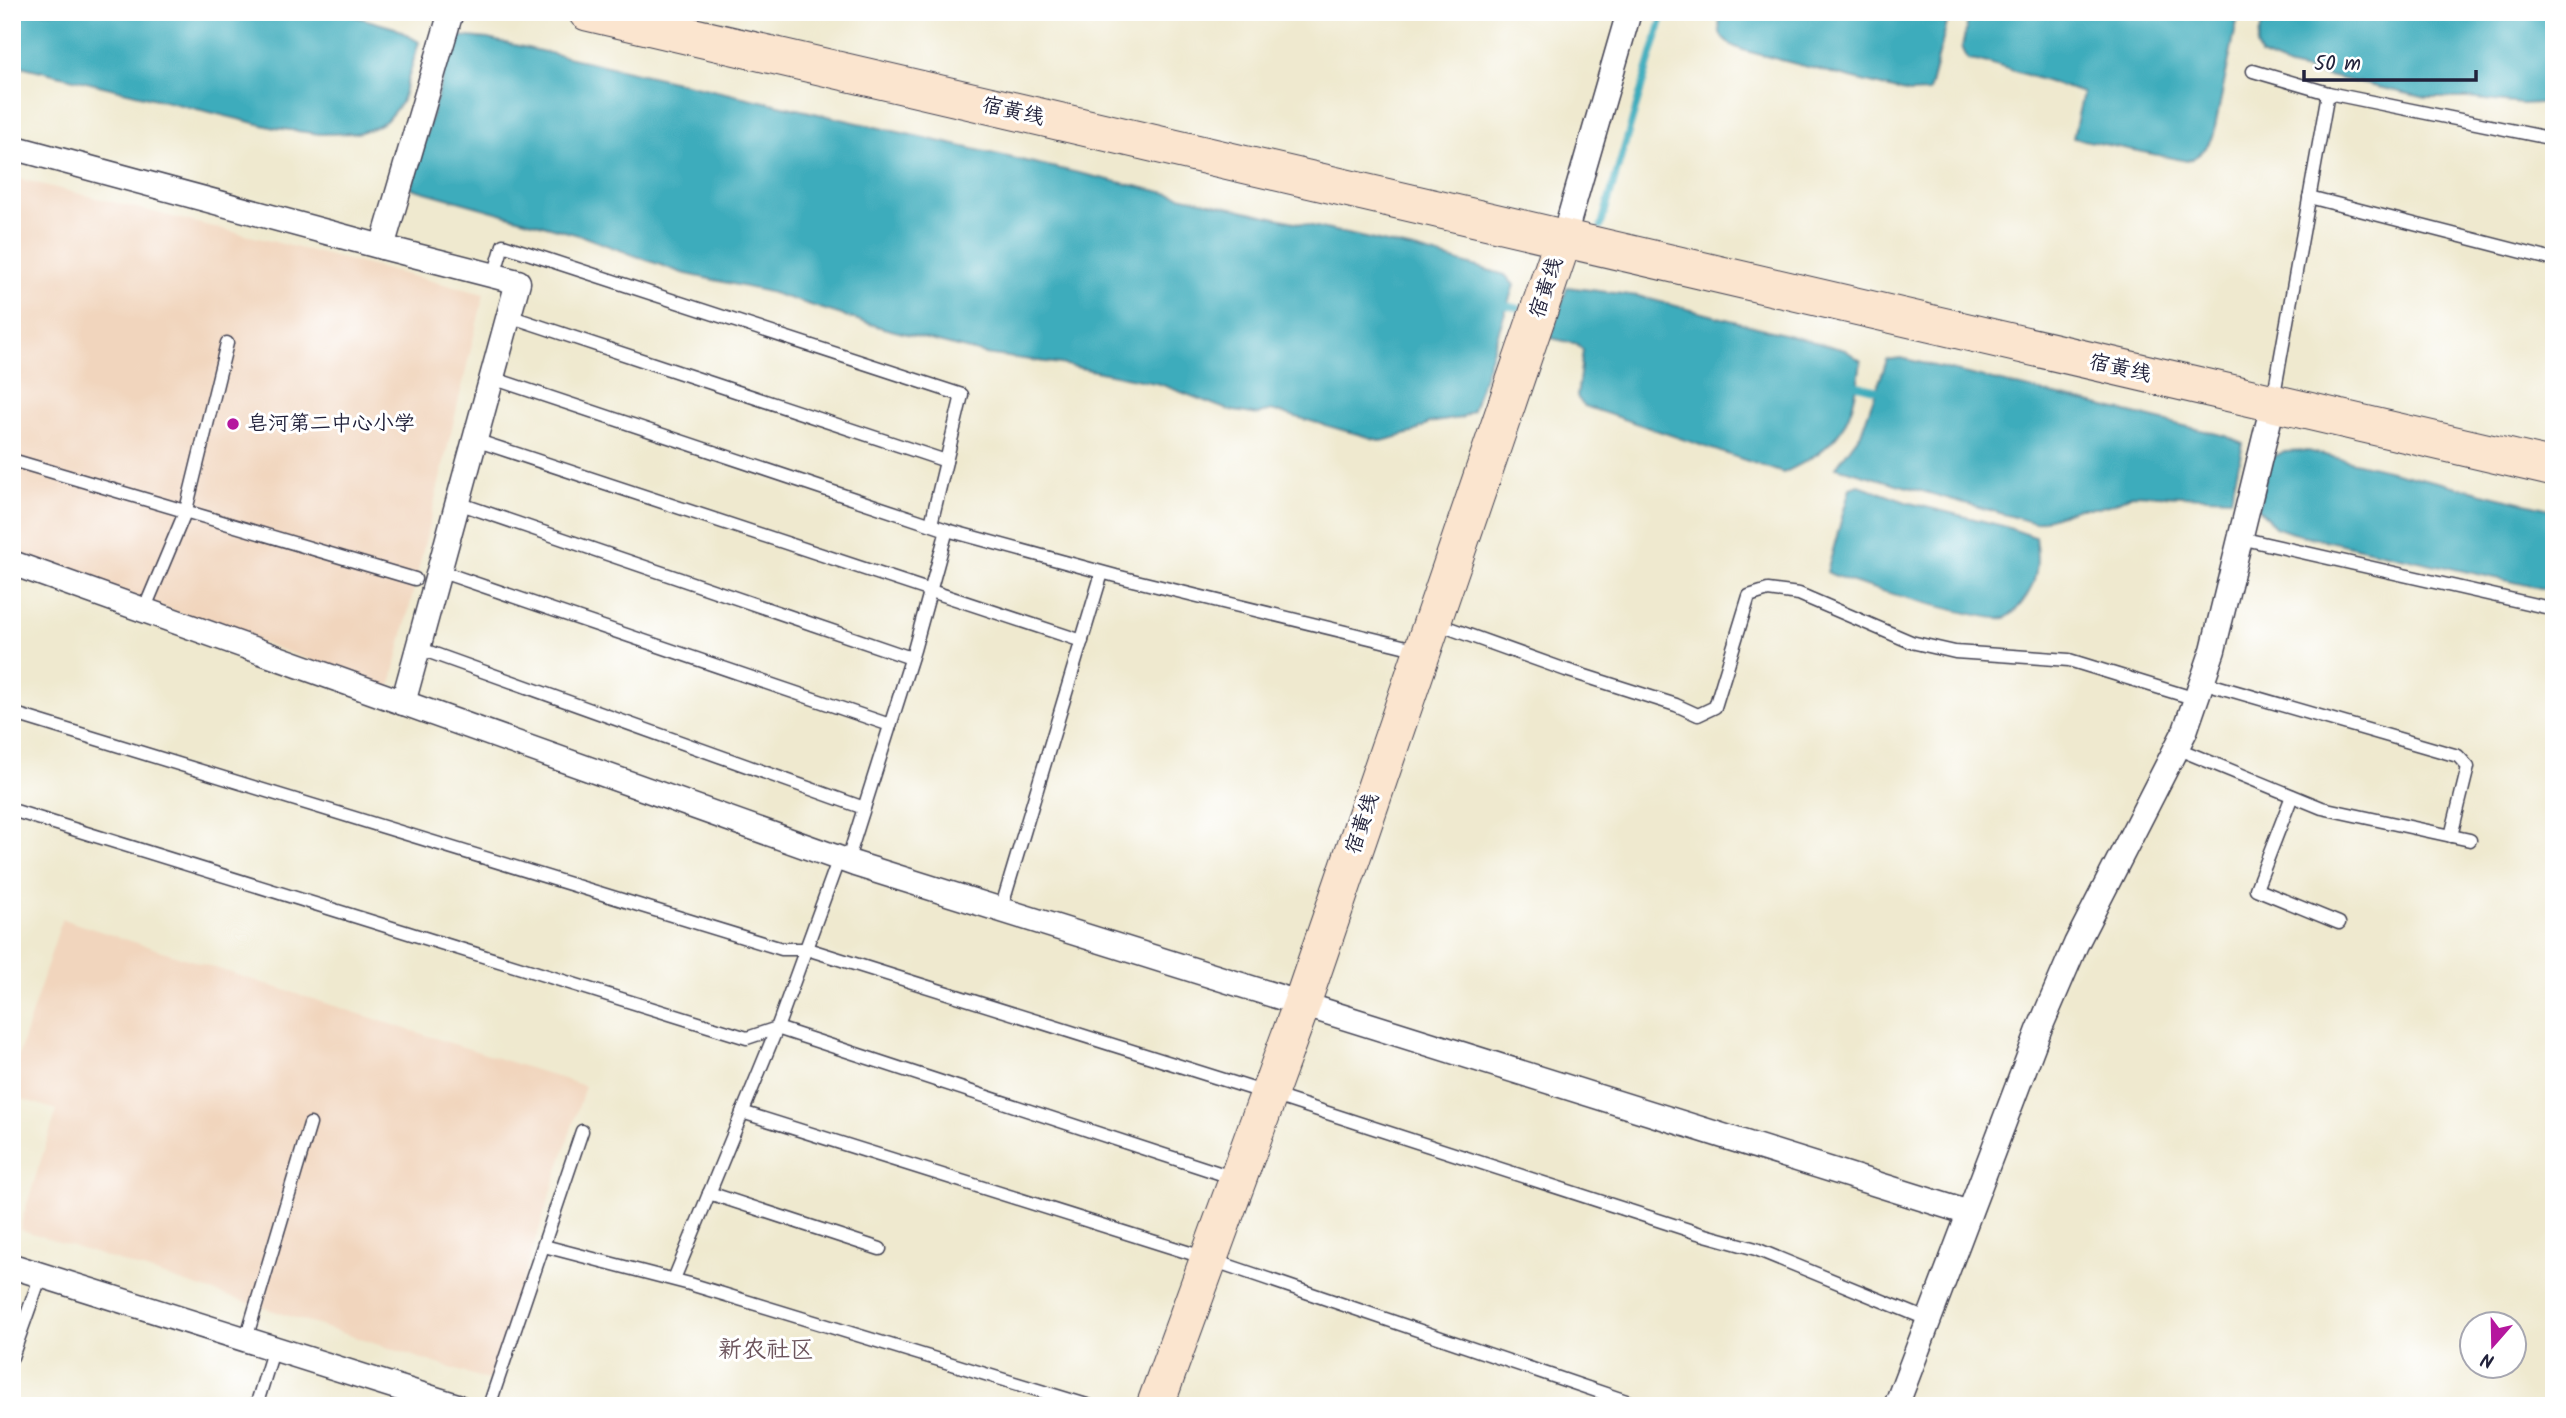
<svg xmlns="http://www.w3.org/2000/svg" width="2566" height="1418" font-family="Kalam,'LXGW WenKai TC',sans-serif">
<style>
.built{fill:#f1d5bd}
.water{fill:#3eacbc;stroke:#30677c;stroke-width:2}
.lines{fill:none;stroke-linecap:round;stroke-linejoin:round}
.stream{stroke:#3eacbc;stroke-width:7}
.service-casing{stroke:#414051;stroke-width:15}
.minor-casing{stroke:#414051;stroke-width:27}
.secondary-casing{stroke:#414051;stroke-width:39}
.service{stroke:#fff;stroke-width:12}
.minor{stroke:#fff;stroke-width:24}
.secondary{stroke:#fbe5cf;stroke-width:37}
.poi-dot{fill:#b5179e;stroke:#fff;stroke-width:2.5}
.labels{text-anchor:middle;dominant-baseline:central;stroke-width:6;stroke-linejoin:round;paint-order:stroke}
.street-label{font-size:21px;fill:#22223b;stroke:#fff}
.poi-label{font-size:21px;fill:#22223b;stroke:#fff;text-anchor:start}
.quarter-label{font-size:24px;fill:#6c545c;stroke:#fff}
</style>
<rect width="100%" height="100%" fill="#fff"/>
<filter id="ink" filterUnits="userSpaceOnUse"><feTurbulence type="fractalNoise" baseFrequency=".0143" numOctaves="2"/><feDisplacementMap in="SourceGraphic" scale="14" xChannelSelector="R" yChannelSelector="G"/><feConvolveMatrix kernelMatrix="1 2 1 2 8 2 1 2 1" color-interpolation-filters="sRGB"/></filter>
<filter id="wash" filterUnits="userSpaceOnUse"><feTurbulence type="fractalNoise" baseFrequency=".00686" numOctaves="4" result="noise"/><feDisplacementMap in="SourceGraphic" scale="28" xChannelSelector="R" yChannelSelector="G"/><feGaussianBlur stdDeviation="1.57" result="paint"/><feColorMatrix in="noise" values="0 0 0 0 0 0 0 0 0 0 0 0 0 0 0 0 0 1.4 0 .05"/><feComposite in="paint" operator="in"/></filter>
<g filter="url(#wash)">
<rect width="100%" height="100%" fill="#efe9cf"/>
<g class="built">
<polygon points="12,177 484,294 390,689 12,553"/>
<polygon points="62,919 585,1086 491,1381 19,1229 57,1110 12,1096 12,1075"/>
</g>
<g class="water">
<polygon points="12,12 340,12 395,28 419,42 401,103 386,121 371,129 357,133 320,134 275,128 12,64"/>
<path d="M1721,12H1950L1929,92L1909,93L1746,51C1724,43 1715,39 1721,12Z"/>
<path d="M1970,12H2239L2214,132C2208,147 2202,155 2187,161L2073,138L2083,93L1989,63L1968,60L1962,47Z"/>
<polygon points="2265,12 2554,12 2554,102 2522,104 2467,98 2426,98 2289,67 2260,55 2257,45"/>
<polygon points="459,36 488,39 1418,250 1505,275 1514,285 1473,410 1461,418 1429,423 1412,433 1382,441 1271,410 1258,415 1228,410 1160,384 1060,364 985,354 883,328 769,292 682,273 582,236 411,188 452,44"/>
<path d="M1567,287L1638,296L1845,350L1861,361C1853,423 1841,446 1783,473L1584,406L1577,397L1583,350L1577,344L1551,338Z"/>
<polygon points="1901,358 2226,436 2243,444 2231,498 2132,494 2115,503 2098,508 2079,508 2035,523 1836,467 1861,433 1887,360"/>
<polygon points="2308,451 2554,510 2554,591 2292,533 2275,527 2258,508 2271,458 2283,452"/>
<path d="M1859,485L1906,502L2003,526L2035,537C2039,562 2038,584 2021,604C2017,609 2013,615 2005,618C1989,622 1846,583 1827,572L1850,488Z"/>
</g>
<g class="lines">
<g class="stream">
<polyline points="1601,226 1664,12"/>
<polyline points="1498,304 1518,308"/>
<polyline points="1852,384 1884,392"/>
</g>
</g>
</g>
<g filter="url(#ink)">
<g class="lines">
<g class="service-casing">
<g id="service">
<polyline points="2253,71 2328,93 2554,139"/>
<polyline points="2309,197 2554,260"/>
<polyline points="494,276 503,245 962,395 931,524"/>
<polyline points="509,316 946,461"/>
<polyline points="492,378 947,530 1116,576 1419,650"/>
<polyline points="2273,400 2328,93"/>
<polyline points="475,440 1082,641"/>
<polyline points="12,460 415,579"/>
<polyline points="458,503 911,658"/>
<polyline points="2240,538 2554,609"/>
<polyline points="439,571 890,725"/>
<polyline points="144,610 186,510 227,343"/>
<polyline points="1435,623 1566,670 1676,705 1698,715 1715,707 1749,596 1768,590 1799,594 1911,642 1955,652 2069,660 2196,699"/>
<polyline points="418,648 864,808"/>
<polyline points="2202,682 2458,756 2468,767 2451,836"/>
<polyline points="12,713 782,949 807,949 1269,1094 1698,1233 1756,1249 1929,1320"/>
<polyline points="2176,748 2322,808 2470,840"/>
<polyline points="2292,796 2256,889 2339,923"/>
<polyline points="12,810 747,1038 777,1028 1234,1178"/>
<polyline points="847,862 914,650 947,530"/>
<polyline points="1001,909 1102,573"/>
<polyline points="742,1112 1209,1259 1641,1406"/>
<polyline points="709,1193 880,1249"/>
<polyline points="544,1246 690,1284 1090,1406"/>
<polyline points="674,1279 777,1028 839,858"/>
<polyline points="246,1339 310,1124"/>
<polyline points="12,1357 41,1275"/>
<polyline points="256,1406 274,1348"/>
<polyline points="489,1406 582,1131"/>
</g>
</g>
<g class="minor-casing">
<g id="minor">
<polyline points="12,147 382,247"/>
<polyline points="1563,240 1629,12"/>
<polyline points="12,563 855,864 1969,1213"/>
<polyline points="403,703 518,282 382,247 451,12"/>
<polyline points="12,1266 457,1406"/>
<polyline points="1896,1406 2039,1030 2076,944 2185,731 2213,650 2273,404"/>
</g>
</g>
<g class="secondary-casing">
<g id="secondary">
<polyline points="587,12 2554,468"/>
<polyline points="1155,1406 1302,1003 1563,240"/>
</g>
</g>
<use href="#service" class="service"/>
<use href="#minor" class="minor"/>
<use href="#secondary" class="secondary"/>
</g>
</g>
<circle class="poi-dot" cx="233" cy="424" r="7"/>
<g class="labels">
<g class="street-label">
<text transform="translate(1013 112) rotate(13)">宿黄线</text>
<text transform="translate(1547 288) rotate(-71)">宿黄线</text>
<text transform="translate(2120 369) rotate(13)">宿黄线</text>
<text transform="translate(1363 824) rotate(-71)">宿黄线</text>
</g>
<g class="poi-label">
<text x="247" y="424">皂河第二中心小学</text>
</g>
<g class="quarter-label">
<text x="766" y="1350">新农社区</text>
</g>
</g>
<rect width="2566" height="1418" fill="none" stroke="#fff" stroke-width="42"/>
<g transform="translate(2493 1345) rotate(200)"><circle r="33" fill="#ffffff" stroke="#a7a7b1" stroke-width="2"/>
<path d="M0-5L12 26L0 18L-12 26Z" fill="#b5179e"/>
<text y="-10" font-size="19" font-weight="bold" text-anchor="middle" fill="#22223b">N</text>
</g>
<path d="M2304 70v10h172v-10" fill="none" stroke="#22223b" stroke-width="3.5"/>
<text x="2314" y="70" font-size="21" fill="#22223b" stroke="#ffffff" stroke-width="5" paint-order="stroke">50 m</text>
</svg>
